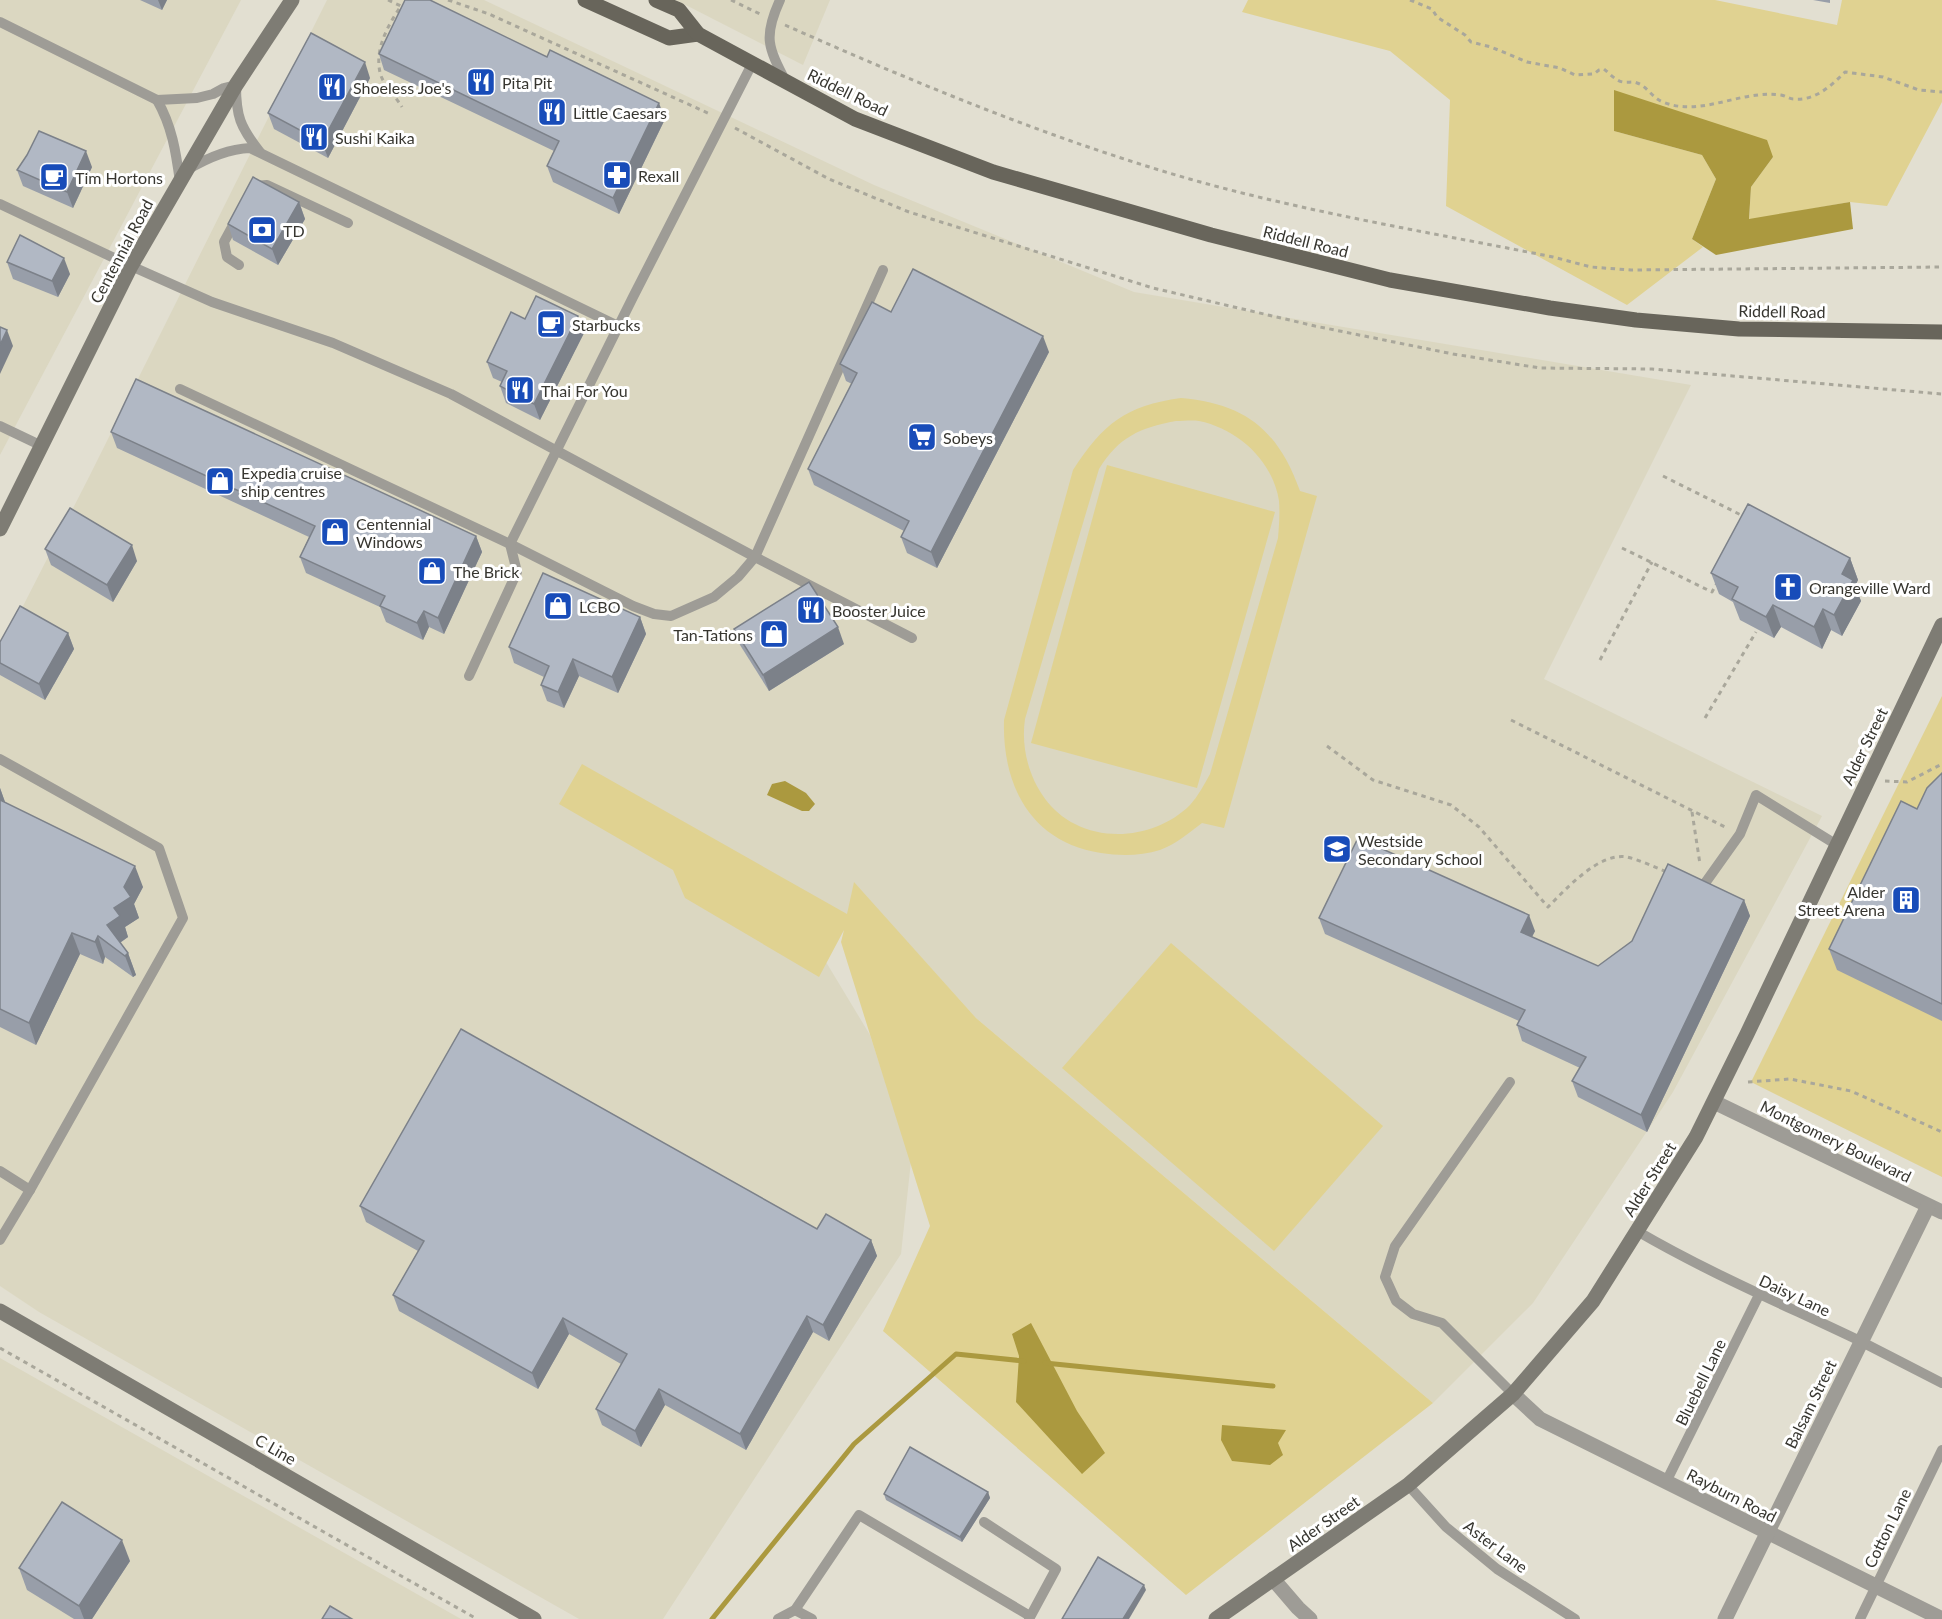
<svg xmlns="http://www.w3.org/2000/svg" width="1942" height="1619" font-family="Lato,sans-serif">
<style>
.built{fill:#dbd7c1}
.green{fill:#e0d291;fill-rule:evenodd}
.water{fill:#ab993f}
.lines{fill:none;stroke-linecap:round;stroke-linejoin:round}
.stream{stroke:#ab993f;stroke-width:5}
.path{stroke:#a9a79b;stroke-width:3;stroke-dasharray:4.5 4.5;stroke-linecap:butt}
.lane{stroke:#9e9c96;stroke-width:10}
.street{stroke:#9e9c96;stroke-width:15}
.secondary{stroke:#7e7c74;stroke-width:15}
.primary{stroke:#68655b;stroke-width:15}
.wall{fill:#989ea9}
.shaded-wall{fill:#7c8189}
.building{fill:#b1b8c4;stroke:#7c8189;stroke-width:1.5}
.labels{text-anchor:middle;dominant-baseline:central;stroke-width:6;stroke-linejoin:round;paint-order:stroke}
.poi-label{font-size:16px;fill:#373630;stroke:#fff;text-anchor:start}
.street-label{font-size:16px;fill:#373630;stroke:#fff}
</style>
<rect width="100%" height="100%" fill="#e2dfd1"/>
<g class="built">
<polygon points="0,0 241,0 0,455"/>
<polygon points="327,0 484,0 874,185 1134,292 1691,385 1544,679 1822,816 1673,1092 1533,1303 1433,1403 976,1018 854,883 850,916 826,962 870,1035 911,1161 901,1254 663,1619 579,1619 39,1312 0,1286 0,651 89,477"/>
<polygon points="676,0 830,0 803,65"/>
<polygon points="0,1358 461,1619 0,1619"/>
</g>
<g class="green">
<polygon points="1248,0 1715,0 1837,25 1842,0 1942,0 1942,102 1887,206 1850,202 1749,220 1751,187 1773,157 1614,131 1702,155 1716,179 1692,239 1703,247 1627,305 1446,206 1450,100 1390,51 1242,12"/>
<path d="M1181,398C1246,404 1278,430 1300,491L1317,496L1224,828L1202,823C1189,833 1176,844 1160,850C1141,856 1120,856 1101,853C1031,842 1002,786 1004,720L1073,470C1104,423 1125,406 1181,398ZM1176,421C1183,421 1192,420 1199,421C1238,429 1273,461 1279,501C1280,513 1279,526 1278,538L1210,774C1204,785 1198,796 1190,805C1161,834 1112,843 1075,824C1038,806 1019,759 1025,719L1099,469C1119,437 1139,428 1176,421Z"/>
<polygon points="1107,465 1275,512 1197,788 1031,743"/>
<polygon points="1942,696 1942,1177 1751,1082"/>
<polygon points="582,764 847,914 854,882 976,1018 1433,1403 1186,1595 883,1331 930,1226 841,942 844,930 819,977 685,898 673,870 559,804"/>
<polygon points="1171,943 1383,1126 1274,1251 1062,1068"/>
</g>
<g class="water">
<polygon points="1614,90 1767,140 1773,157 1751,187 1749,219 1850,202 1853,229 1716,255 1692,239 1716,179 1702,155 1614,131"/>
<polygon points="785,781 806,793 815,804 809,811 802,811 767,795 772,784"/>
<polygon points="1031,1323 1077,1411 1105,1453 1082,1474 1016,1402 1019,1356 1012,1334"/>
<polygon points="1222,1425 1286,1430 1278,1443 1283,1455 1270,1465 1232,1461 1221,1440"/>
</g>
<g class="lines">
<g class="stream">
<polyline points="1045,1363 1273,1386"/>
<polyline points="712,1619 854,1444 956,1354 1024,1361"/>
</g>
<g class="path">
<path d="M388,0L401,6C388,25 373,51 381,76C385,86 396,97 402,107"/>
<polyline points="448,0 489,14 710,114"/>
<polyline points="731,0 760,14"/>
<path d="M1410,0L1432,9L1437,17L1465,35L1471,42L1491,47L1527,62L1560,68L1575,75L1594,74L1599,70L1604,69C1610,74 1616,81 1623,82C1628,83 1633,81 1637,83C1647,86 1652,98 1663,102C1694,115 1727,98 1758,95C1766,94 1773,94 1781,95C1786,96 1789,99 1794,99C1815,101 1831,86 1845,72L1883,77L1919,90L1942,92"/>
<path d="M785,25C918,84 1053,140 1193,180C1311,213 1433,233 1553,257L1591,267L1631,270L1942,267"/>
<polyline points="735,128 829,179 909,212 1153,288 1315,326 1453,354 1540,368 1652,369 1942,394"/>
<polyline points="1663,476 1745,517"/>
<polyline points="1622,548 1712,592 1717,583"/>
<polyline points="1600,660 1652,562"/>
<polyline points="1705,718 1756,632"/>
<polyline points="1511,720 1727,828"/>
<path d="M1327,746L1373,780L1451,805L1479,827L1548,907C1566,889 1599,852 1627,857C1640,860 1654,867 1667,872"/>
<polyline points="1885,781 1907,782 1942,764"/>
<polyline points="1692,812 1700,864"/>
<polyline points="1748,1082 1790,1079 1851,1091 1942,1132"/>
<polyline points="0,1348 477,1619"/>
</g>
<g class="lane">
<path d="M780,0C763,37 768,47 786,82"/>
<path d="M0,22L157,100L197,98L213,94L224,88L236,85C236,116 240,127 260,152"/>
<path d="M157,100C172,126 176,152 180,182"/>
<path d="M187,170C207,158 227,149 250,148L618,326"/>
<polyline points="255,186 267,185 348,223"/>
<polyline points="0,204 131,266 212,302 333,343 451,394 755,557 912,638"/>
<polyline points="237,218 224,242 227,257 239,265"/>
<polyline points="180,389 510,544 633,606 654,614 671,616 714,597 738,577 755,557 883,270"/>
<polyline points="0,426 42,446"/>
<polyline points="469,676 517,572 510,544 633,297 752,64"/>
<polyline points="0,759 159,848 183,918 30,1190 0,1240"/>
<polyline points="1703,886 1740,834 1756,795 1837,845"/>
<polyline points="1510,1082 1395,1246 1385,1277 1396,1301 1413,1314 1442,1323 1513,1394"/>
<polyline points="0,1171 30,1190"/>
<path d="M1637,1231C1709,1273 1785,1305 1860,1341C1887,1355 1915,1369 1942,1383"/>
<polyline points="1666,1482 1759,1295"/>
<polyline points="1408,1485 1446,1527 1497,1569 1575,1619"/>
<polyline points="984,1522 1056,1569 1029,1619"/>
<polyline points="795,1610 812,1619"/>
<polyline points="778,1619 795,1610 859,1515 1030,1616"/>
<polyline points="1860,1619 1942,1450"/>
</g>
<g class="street">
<polyline points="1714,1102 1942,1212"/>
<polyline points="1513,1394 1540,1419 1942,1619"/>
<polyline points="1273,1579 1298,1608 1310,1619"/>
<polyline points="1725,1619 1928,1206"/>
</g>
<g class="secondary">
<polyline points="0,529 131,266 236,85 292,0"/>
<polyline points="0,1311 534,1619"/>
<polyline points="1216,1619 1408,1485 1513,1394 1593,1301 1696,1137 1747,1034 1942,625"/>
</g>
<g class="primary">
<polyline points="585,0 669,38 698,34"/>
<polyline points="656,0 679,10 698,34 855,119 993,172 1211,235 1390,280 1550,308 1636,320 1739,329 1942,332"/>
</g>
</g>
<g class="wall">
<polygon points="140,0 167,0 162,10"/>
<polygon points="1813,0 1830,0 1830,3"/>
<polygon points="379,54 665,119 619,214 553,182 547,166 554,151 384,70"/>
<polygon points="370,78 328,158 274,129 268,113"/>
<polygon points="92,167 73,208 23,186 17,170"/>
<polygon points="299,202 305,219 278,265 233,240 228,224"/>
<polygon points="7,262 70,274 58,297 13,279"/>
<polygon points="891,312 1049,352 937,568 907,553 901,537 904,531 814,485 808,469 852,384 846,381 840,364"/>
<polygon points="525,319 584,333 540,420 506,403 500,386 502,382 493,378 487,362"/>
<polygon points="111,432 476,536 482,552 444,634 429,627 423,640 386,622 380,607 306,573 300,557 309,537 117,448"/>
<polygon points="45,549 137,561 113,602 51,565"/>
<polygon points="1850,558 1858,580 1855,586 1861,601 1842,636 1831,630 1822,649 1781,627 1774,638 1740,620 1733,602 1719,594 1711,573"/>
<polygon points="640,617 646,634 618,693 579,676 564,708 547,701 541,685 544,677 514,663 509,647"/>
<polygon points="734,629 844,644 769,691 740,645"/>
<polygon points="68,633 74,649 45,700 0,675 0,642"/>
<polygon points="1942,773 1942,1021 1837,970 1829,949 1917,809"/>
<polygon points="0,788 5,802 143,887 134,904 139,918 125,927 128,937 120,943 128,953 136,975 133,977 105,957 103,964 80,954 36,1045 0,1027"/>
<polygon points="1744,900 1750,916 1647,1132 1578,1097 1572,1081 1580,1068 1522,1041 1517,1025 1519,1021 1325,934 1319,918 1535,931 1532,937 1598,966"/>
<polygon points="360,1206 817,1229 871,1240 877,1256 829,1341 813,1332 746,1450 665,1405 641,1447 602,1425 596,1409 621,1364 569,1334 538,1389 399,1311 393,1295 418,1251 366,1222"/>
<polygon points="988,1492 990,1498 962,1542 886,1500 884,1494"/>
<polygon points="130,1561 92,1619 74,1619 27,1590 19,1568"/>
</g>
<g class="shaded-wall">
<polygon points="158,0 167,0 162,10"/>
<polygon points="365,62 370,78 328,158 322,142"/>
<polygon points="659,103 665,119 619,214 613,198"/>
<polygon points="86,151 92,167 73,208 67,192"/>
<polygon points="299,202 305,219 278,265 272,249"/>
<polygon points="64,258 70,274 58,297 52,281"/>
<polygon points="578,316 584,333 540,420 534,404"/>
<polygon points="7,330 13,346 0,374 0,345"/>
<polygon points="1043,336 1049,352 937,568 931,552"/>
<polygon points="476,536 482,552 444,634 438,618"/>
<polygon points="132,545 137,561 113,602 107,585"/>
<polygon points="1850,558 1858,580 1855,586 1861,601 1842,636 1834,615 1842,574"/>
<polygon points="1773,605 1781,627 1774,638 1766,617"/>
<polygon points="1823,609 1831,630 1822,649 1814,627"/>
<polygon points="424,611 429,627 423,640 417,623"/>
<polygon points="640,617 646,634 618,693 612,677"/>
<polygon points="838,627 844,644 769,691 763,675"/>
<polygon points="68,633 74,649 45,700 39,684"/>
<polygon points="573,659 579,676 564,708 558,692"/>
<polygon points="0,788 5,802 0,812"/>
<polygon points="135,866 143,887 134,904 139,918 125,927 128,937 115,946 107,925 124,887"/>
<polygon points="1744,900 1750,916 1647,1132 1641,1115"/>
<polygon points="1529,915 1535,931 1526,948 1521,932"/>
<polygon points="72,933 80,954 36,1045 29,1023"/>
<polygon points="98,936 105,957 103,964 95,942"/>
<polygon points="128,953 136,975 133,977 125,956"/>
<polygon points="871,1240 877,1256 829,1341 823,1325"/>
<polygon points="807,1316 813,1332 746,1450 740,1434"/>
<polygon points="563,1318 569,1334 538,1389 532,1373"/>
<polygon points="659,1389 665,1405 641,1447 635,1431"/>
<polygon points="988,1492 990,1498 962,1542 960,1537"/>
<polygon points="122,1540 130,1561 92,1619 84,1619 79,1606"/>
<polygon points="1144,1585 1146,1590 1129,1619 1123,1619"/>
</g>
<g class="building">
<polygon points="405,0 430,0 547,57 550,50 659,103 613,198 547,166 559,141 379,54"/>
<polygon points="311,33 365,62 322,142 268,113"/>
<polygon points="39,131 86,151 67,192 17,170 27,155"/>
<polygon points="253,177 299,202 272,249 228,224"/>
<polygon points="20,235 64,258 52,281 7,262"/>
<polygon points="913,269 1043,336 931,552 901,537 909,521 808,469 857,373 840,364 872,302 891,312"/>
<polygon points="536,296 578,316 534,404 500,386 507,371 487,362 511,312 525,319"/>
<polygon points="0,327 7,330 0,345"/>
<polygon points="136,379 476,536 438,618 424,611 417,623 380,606 385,596 300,557 315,526 111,432"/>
<polygon points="1748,504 1850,558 1842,574 1853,580 1834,615 1823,609 1814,627 1773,605 1766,617 1732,599 1738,587 1711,573"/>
<polygon points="70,508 132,545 107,585 45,549"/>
<polygon points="543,573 640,617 612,677 573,659 558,692 541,685 549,666 509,647"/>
<polygon points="809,582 838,627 763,675 734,629"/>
<polygon points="20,606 68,633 39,684 0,663 0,642"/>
<polygon points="1942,773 1942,1004 1829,949 1901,801 1917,809 1927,788"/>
<polygon points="0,800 135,866 124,887 131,897 114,908 120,916 107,925 128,953 125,956 98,936 95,942 72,933 29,1023 0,1009"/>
<polygon points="1358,838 1529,915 1521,932 1598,966 1632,941 1668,864 1744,900 1641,1115 1572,1081 1586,1057 1517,1025 1525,1010 1319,918"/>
<polygon points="461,1029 817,1229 826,1214 871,1240 823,1325 807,1316 740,1434 659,1389 635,1431 596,1409 627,1354 563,1318 532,1373 393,1295 424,1241 360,1206"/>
<polygon points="910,1447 988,1492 960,1537 884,1494"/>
<polygon points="62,1502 122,1540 79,1606 19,1568"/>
<polygon points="1098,1557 1144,1585 1123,1619 1062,1619"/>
<polygon points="330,1606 352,1619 322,1619"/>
</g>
<defs>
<g id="restaurant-square" transform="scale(1.5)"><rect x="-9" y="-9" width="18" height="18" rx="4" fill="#184cb9" stroke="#fff"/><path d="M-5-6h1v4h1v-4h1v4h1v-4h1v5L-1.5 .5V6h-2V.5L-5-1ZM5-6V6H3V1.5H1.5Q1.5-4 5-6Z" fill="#fff"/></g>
<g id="pharmacy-square" transform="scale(1.5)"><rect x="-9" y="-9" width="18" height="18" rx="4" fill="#184cb9" stroke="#fff"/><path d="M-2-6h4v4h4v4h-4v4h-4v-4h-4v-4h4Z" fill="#fff"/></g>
<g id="cafe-square" transform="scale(1.5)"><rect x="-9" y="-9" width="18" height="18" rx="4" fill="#184cb9" stroke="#fff"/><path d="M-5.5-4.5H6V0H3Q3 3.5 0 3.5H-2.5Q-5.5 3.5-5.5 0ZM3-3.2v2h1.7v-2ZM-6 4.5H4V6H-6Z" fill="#fff"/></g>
<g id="bank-square" transform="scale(1.5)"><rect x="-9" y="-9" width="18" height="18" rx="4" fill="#184cb9" stroke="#fff"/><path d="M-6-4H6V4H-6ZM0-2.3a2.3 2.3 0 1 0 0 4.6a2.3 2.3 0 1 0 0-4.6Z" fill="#fff"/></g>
<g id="supermarket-square" transform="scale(1.5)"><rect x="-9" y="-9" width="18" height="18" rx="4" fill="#184cb9" stroke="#fff"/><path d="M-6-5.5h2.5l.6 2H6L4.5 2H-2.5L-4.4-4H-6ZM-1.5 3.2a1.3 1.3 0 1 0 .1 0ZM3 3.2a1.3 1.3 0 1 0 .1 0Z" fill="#fff"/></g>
<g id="shop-square" transform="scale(1.5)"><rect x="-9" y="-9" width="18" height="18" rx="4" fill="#184cb9" stroke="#fff"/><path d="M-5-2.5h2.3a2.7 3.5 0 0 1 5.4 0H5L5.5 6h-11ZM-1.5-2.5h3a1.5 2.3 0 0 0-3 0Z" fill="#fff"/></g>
<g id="church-square" transform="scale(1.5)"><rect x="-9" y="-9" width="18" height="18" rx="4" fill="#184cb9" stroke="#fff"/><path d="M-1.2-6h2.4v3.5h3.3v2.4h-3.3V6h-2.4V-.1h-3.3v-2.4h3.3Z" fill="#fff"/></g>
<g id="school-square" transform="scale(1.5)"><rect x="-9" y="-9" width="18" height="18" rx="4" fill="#184cb9" stroke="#fff"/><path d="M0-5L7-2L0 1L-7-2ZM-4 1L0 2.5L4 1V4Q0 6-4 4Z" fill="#fff"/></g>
<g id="building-square" transform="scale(1.5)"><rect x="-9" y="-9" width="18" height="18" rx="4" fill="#184cb9" stroke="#fff"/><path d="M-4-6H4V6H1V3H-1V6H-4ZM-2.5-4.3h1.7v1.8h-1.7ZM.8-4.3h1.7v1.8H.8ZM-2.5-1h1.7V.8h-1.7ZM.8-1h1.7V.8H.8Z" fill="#fff"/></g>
</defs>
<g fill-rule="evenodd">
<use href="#restaurant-square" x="481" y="82"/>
<use href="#restaurant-square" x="332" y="87"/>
<use href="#restaurant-square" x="552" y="112"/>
<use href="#restaurant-square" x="314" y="137"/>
<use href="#pharmacy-square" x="617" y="175"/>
<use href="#cafe-square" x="54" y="177"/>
<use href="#bank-square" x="262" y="230"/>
<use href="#cafe-square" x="551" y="324"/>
<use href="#restaurant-square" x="520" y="390"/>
<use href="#supermarket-square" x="922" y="437"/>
<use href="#shop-square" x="220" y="481"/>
<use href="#shop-square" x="335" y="532"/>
<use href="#shop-square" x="432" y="571"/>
<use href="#church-square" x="1788" y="587"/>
<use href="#shop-square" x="558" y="606"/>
<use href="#restaurant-square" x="811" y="610"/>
<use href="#shop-square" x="774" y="634"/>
<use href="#school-square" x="1337" y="849"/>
<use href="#building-square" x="1906" y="900"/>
</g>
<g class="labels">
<g class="poi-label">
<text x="502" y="82">Pita Pit</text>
<text x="353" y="87">Shoeless Joe's</text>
<text x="573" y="112">Little Caesars</text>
<text x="335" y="137">Sushi Kaika</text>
<text x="638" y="175">Rexall</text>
<text x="75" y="177">Tim Hortons</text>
<text x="283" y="230">TD</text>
<text x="572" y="324">Starbucks</text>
<text x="541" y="390">Thai For You</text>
<text x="943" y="437">Sobeys</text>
<text x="241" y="472">Expedia cruise<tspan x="241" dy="18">ship centres</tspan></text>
<text x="356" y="523">Centennial<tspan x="356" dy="18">Windows</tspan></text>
<text x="453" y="571">The Brick</text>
<text x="1809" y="587">Orangeville Ward</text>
<text x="579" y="606">LCBO</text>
<text x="832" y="610">Booster Juice</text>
<text x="753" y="634" text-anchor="end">Tan-Tations</text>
<text x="1358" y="840">Westside<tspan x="1358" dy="18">Secondary School</tspan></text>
<text x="1885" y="891" text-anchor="end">Alder<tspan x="1885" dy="18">Street Arena</tspan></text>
</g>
<g class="street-label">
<text transform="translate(848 92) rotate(26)">Riddell Road</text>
<text transform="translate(1306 241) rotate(14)">Riddell Road</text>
<text transform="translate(121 251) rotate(-62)">Centennial Road</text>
<text transform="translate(1782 311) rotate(1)">Riddell Road</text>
<text transform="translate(1864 746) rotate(-64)">Alder Street</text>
<text transform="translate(1836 1141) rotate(26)">Montgomery Boulevard</text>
<text transform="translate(1649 1179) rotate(-58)">Alder Street</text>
<text transform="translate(1795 1295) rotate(25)">Daisy Lane</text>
<text transform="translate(1700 1382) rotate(-64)">Bluebell Lane</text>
<text transform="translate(1810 1404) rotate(-64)">Balsam Street</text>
<text transform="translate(276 1449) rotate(30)">C Line</text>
<text transform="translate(1732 1495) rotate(27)">Rayburn Road</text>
<text transform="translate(1323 1523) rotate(-35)">Alder Street</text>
<text transform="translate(1887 1528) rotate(-64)">Cotton Lane</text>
<text transform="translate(1496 1546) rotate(37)">Aster Lane</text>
</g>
</g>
</svg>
